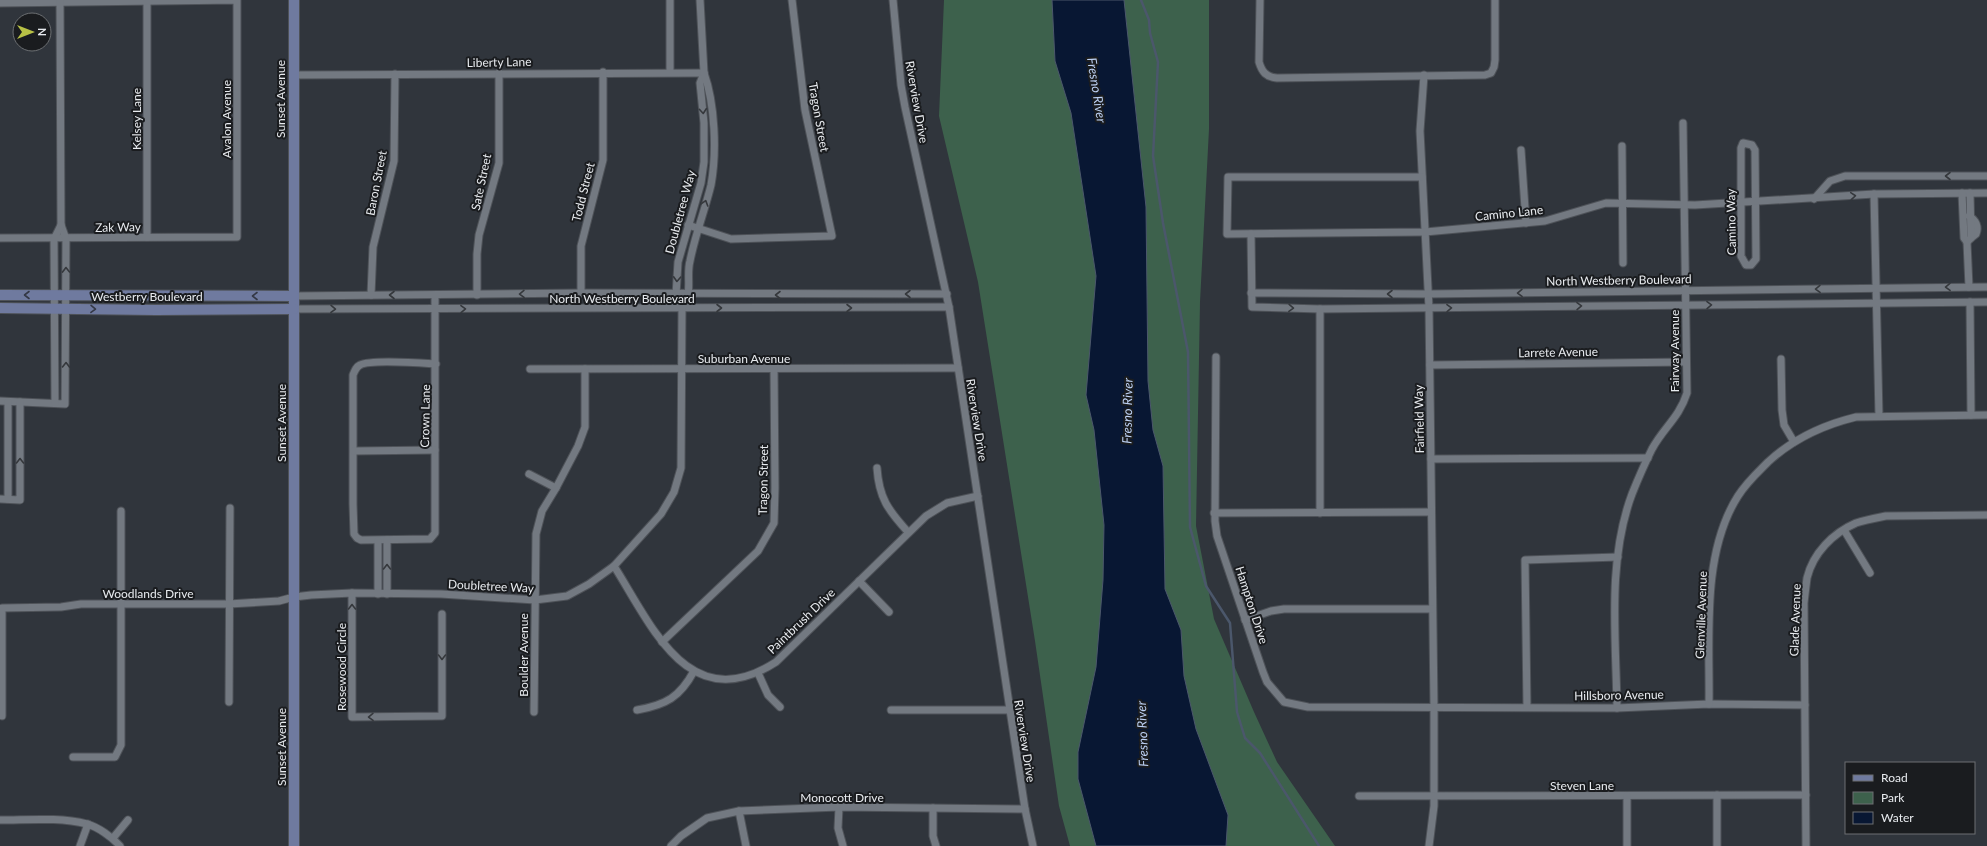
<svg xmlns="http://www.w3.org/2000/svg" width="1987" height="846" font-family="Lato,sans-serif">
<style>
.green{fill:#3d614c}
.water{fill:#081733;stroke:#4b576b}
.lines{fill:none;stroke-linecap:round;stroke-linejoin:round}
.stream{stroke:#4b576b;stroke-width:2.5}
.street-casing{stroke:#4e5258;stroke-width:9}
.secondary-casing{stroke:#4e5258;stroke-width:12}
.street{stroke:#737981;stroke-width:7}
.secondary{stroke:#6f7a9f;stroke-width:10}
.oneway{stroke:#35383c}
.oneway2{stroke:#343845}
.labels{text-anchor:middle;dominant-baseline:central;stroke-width:4;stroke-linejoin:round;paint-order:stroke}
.street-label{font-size:12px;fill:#e8ebef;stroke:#1a1c1f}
.water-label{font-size:13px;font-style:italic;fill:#bed2f5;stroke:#1a1c1f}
</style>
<rect width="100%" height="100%" fill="#30353c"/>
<polygon class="green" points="944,0 1209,0 1209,129 1200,302 1196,526 1214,619 1254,712 1277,762 1335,846 1070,846 1059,806 1035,641 978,282 939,116"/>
<polygon class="water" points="1052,0 1124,0 1146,207 1148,381 1153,430 1163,466 1165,589 1181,630 1184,676 1196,729 1228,815 1226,846 1096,846 1078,779 1078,752 1096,667 1103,580 1104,525 1094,430 1086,395 1096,276 1071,113 1055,61"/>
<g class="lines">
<polyline class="stream" points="1141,0 1149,20 1150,33 1158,62 1153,156 1163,223 1188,352 1190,527 1206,586 1230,623 1237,712 1245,738 1260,753 1319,846"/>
<g class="street-casing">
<g id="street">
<polyline points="893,0 901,85 905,107 949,307 1025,809 1033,846"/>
<path d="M1260,0L1259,62C1262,72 1266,77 1277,78L1485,75L1491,73L1494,67L1495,60V0"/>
<polyline points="147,1 147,237"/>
<polyline points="0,3 237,0 237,237 0,238"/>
<polyline points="670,72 670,0"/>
<polyline points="293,75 704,73"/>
<polyline points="1424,75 1420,131 1429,308 1434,707 1434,806 1429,846"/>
<polygon points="1743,143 1752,145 1755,150 1756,259 1751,265 1746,265 1741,256 1741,148"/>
<polyline points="1622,146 1623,263"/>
<polyline points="1521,150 1526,223"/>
<polyline points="1422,177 1228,177 1227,234 1425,232 1545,221 1606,203 1695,205 1874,194 1987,193"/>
<polyline points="1962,193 1964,238 1967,242"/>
<polyline points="1874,194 1879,416"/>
<polyline points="1814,199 1830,181 1845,176 1987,176"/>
<path d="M1969,216C1976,220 1979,227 1976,234L1971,238"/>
<polyline points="688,225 731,239 832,236 805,110 792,0"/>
<polyline points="1251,234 1252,307 1320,309 1987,302"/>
<polyline points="1969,287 1967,242 1971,238 1970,193"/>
<polyline points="581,293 581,246 603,160 603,72"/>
<polyline points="1251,293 1428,294 1987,287"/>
<polyline points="371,295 373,247 394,161 395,74"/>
<path d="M435,295V533L430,539L361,540L357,538L354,534L353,504V375C355,370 356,367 360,365C371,359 421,363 436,364"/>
<polyline points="477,295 477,254 479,235 499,163 499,73"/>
<polyline points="294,296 581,293 947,294"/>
<polyline points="1970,302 1971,415"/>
<polyline points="294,309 949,307"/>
<polyline points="682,309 676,295 678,262 701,183 704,162 704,123 700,83 704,73"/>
<polyline points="1320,309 1320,513"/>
<polyline points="1216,357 1215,521 1217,536 1263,672 1267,682 1284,702 1308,707 1617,708 1709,704 1805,705"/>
<polyline points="1781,359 1782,410 1784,425 1794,442"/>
<polyline points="1430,365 1686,362"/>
<polyline points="530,369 958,368"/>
<polyline points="0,401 65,404 66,239 61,225 60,2"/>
<polyline points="8,402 8,499"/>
<polyline points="55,403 54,239 61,225"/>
<polyline points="354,451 435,450"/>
<polyline points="1431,459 1648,458"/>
<path d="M877,468C879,498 888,510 908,532"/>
<polyline points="529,474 556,488"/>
<polyline points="0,499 20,500 20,402"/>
<polyline points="1214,513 1431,512"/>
<polyline points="1844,530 1870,573"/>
<polyline points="378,541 378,594"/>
<path d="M614,566C652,626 689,718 776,662L926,516L947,503L978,496"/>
<polyline points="859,581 889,612"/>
<polyline points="352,593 352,717 442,716 442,614"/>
<polyline points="387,594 387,540"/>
<polyline points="1245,620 1271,611 1284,609 1432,609"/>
<polyline points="662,642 758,551 774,523 775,488 774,369"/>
<polyline points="758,673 768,695 780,707"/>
<polyline points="229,702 230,508"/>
<path d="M1709,704C1710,638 1701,554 1738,496C1746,483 1757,473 1768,462C1793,439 1823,425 1856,417L1987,415"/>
<polyline points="1527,707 1525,560 1618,557"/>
<path d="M1617,708C1616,637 1607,561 1632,494C1638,479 1645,463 1652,449C1664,427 1679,418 1687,393L1683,123"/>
<path d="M637,710C666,705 680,697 694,671"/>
<polyline points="891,710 1009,710"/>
<polyline points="534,712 536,534 542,511 556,488 578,446 585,427 585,369"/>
<path d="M2,716V608L61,607L81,604H229L279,601L294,597L311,595L352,593L441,594L535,600L567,596L589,584L614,566L661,514L674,492L681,468L682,309C684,304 687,299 688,295C690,284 687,272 690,261C695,235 705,210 711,185C717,152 715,104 704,73L700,0"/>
<polyline points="73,757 115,757 121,745 121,511"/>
<polyline points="1359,796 1806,795"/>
<polyline points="839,807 838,828 843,846"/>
<polyline points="933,808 933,836 936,846"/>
<polyline points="739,811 746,846"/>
<path d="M0,820C28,820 59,817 87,824C98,827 112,837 120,846"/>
<polyline points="113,838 128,820"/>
<polyline points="80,846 88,824"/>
<polyline points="671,846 681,836 707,818 739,811 839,807 1025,809"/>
<polyline points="1627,846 1627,796"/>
<polyline points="1717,846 1717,795"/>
<path d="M1806,846L1804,603C1805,594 1806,586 1807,578C1813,553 1833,533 1856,523C1865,520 1876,518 1886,516L1987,515"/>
</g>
</g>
<g class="secondary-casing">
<g id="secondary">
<polyline points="294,0 294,846"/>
<polyline points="0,295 294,296"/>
<polyline points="0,308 156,310 294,309"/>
</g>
</g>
<use href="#street" class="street"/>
<use href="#secondary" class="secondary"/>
</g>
<defs><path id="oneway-chevron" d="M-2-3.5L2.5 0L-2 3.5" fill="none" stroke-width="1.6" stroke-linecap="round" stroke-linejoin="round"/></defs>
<g class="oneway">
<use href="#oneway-chevron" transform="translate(703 111) rotate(85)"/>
<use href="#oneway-chevron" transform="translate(1948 176) rotate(180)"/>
<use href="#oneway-chevron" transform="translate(1853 196) rotate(-5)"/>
<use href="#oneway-chevron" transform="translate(705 203) rotate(-73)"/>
<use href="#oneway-chevron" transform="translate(66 270) rotate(-91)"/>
<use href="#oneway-chevron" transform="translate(677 279) rotate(93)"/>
<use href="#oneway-chevron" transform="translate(1948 287) rotate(179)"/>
<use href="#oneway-chevron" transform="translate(1818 289) rotate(179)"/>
<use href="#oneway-chevron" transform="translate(1520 293) rotate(179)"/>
<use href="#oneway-chevron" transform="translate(522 294) rotate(179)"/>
<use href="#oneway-chevron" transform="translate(908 294) rotate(180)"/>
<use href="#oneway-chevron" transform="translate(1390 294) rotate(-180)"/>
<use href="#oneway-chevron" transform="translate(392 295) rotate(180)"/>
<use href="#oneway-chevron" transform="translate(778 295) rotate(180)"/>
<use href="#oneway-chevron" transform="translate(1709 305) rotate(-1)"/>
<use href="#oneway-chevron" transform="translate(1579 306) rotate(-1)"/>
<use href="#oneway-chevron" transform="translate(719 308)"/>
<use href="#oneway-chevron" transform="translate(849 308)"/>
<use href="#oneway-chevron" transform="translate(1291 308) rotate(2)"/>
<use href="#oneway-chevron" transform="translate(1449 308) rotate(-1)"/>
<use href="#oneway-chevron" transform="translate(333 309) rotate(1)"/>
<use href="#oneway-chevron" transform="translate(463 309) rotate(-1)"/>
<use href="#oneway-chevron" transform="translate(66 365) rotate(-89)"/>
<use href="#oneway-chevron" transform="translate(20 461) rotate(-90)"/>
<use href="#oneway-chevron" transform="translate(387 567) rotate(-90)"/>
<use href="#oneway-chevron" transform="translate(352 607) rotate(-90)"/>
<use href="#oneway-chevron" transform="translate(442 657) rotate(90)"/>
<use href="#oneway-chevron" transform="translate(371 717) rotate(179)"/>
</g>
<g class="oneway2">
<use href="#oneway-chevron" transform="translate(27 295) rotate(-180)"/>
<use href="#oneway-chevron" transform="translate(255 296) rotate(-180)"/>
<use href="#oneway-chevron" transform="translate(93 309) rotate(1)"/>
</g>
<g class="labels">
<g class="street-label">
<text transform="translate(499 62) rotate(-1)">Liberty Lane</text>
<text transform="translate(280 99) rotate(-90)">Sunset Avenue</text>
<text transform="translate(917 102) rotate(80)">Riverview Drive</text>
<text transform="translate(819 117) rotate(80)">Tragon Street</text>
<text transform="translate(136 119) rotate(-90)">Kelsey Lane</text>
<text transform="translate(226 119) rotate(-90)">Avalon Avenue</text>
<text transform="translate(481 182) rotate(-78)">Sate Street</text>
<text transform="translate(376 183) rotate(-79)">Baron Street</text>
<text transform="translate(583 192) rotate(-76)">Todd Street</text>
<text transform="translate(680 212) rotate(-75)">Doubletree Way</text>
<text transform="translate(1509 213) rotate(-6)">Camino Lane</text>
<text transform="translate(1731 222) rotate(-91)">Camino Way</text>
<text transform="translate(118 227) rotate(-1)">Zak Way</text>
<text transform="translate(1619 280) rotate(-1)">North Westberry Boulevard</text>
<text x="147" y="296">Westberry Boulevard</text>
<text x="622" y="298">North Westberry Boulevard</text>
<text transform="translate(1674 351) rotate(-90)">Fairway Avenue</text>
<text transform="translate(1558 352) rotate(-1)">Larrete Avenue</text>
<text x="744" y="358">Suburban Avenue</text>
<text transform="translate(425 416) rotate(-89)">Crown Lane</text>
<text transform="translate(1419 419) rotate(-91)">Fairfield Way</text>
<text transform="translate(977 420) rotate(81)">Riverview Drive</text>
<text transform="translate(281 423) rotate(-90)">Sunset Avenue</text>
<text transform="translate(763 480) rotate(-89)">Tragon Street</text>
<text transform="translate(491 586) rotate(3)">Doubletree Way</text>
<text x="148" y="593">Woodlands Drive</text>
<text transform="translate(1252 605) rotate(72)">Hampton Drive</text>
<text transform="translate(1701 615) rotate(-88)">Glenville Avenue</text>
<text transform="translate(1795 620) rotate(-88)">Glade Avenue</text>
<text transform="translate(801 621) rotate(-44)">Paintbrush Drive</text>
<text transform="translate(523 655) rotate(-90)">Boulder Avenue</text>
<text transform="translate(341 667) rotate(-90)">Rosewood Circle</text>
<text transform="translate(1619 695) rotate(-1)">Hillsboro Avenue</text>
<text transform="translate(1025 741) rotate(81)">Riverview Drive</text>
<text transform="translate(281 747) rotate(-90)">Sunset Avenue</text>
<text x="1582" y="785">Steven Lane</text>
<text x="842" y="797">Monocott Drive</text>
</g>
<g class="water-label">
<text transform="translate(1097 90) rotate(81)">Fresno River</text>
<text transform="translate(1127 411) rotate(-89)">Fresno River</text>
<text transform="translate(1142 734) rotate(-92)">Fresno River</text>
</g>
</g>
<rect x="1845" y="762" width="130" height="72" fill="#1a1c1f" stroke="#6c6f72"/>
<rect x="1853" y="775" width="20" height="6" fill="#6f7a9f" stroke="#6c6f72"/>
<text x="1881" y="782" font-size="12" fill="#e8ebef">Road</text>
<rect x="1853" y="792" width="20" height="12" fill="#3d614c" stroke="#6c6f72"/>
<text x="1881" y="802" font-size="12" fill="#e8ebef">Park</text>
<rect x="1853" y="812" width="20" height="12" fill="#081733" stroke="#6c6f72"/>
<text x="1881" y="822" font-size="12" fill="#e8ebef">Water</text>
<g transform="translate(32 32) rotate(90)"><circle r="19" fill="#1a1c1f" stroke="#6c6f72"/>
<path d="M0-3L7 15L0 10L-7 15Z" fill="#b8c146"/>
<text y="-6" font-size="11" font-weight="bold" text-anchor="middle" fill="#e8ebef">N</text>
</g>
</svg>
